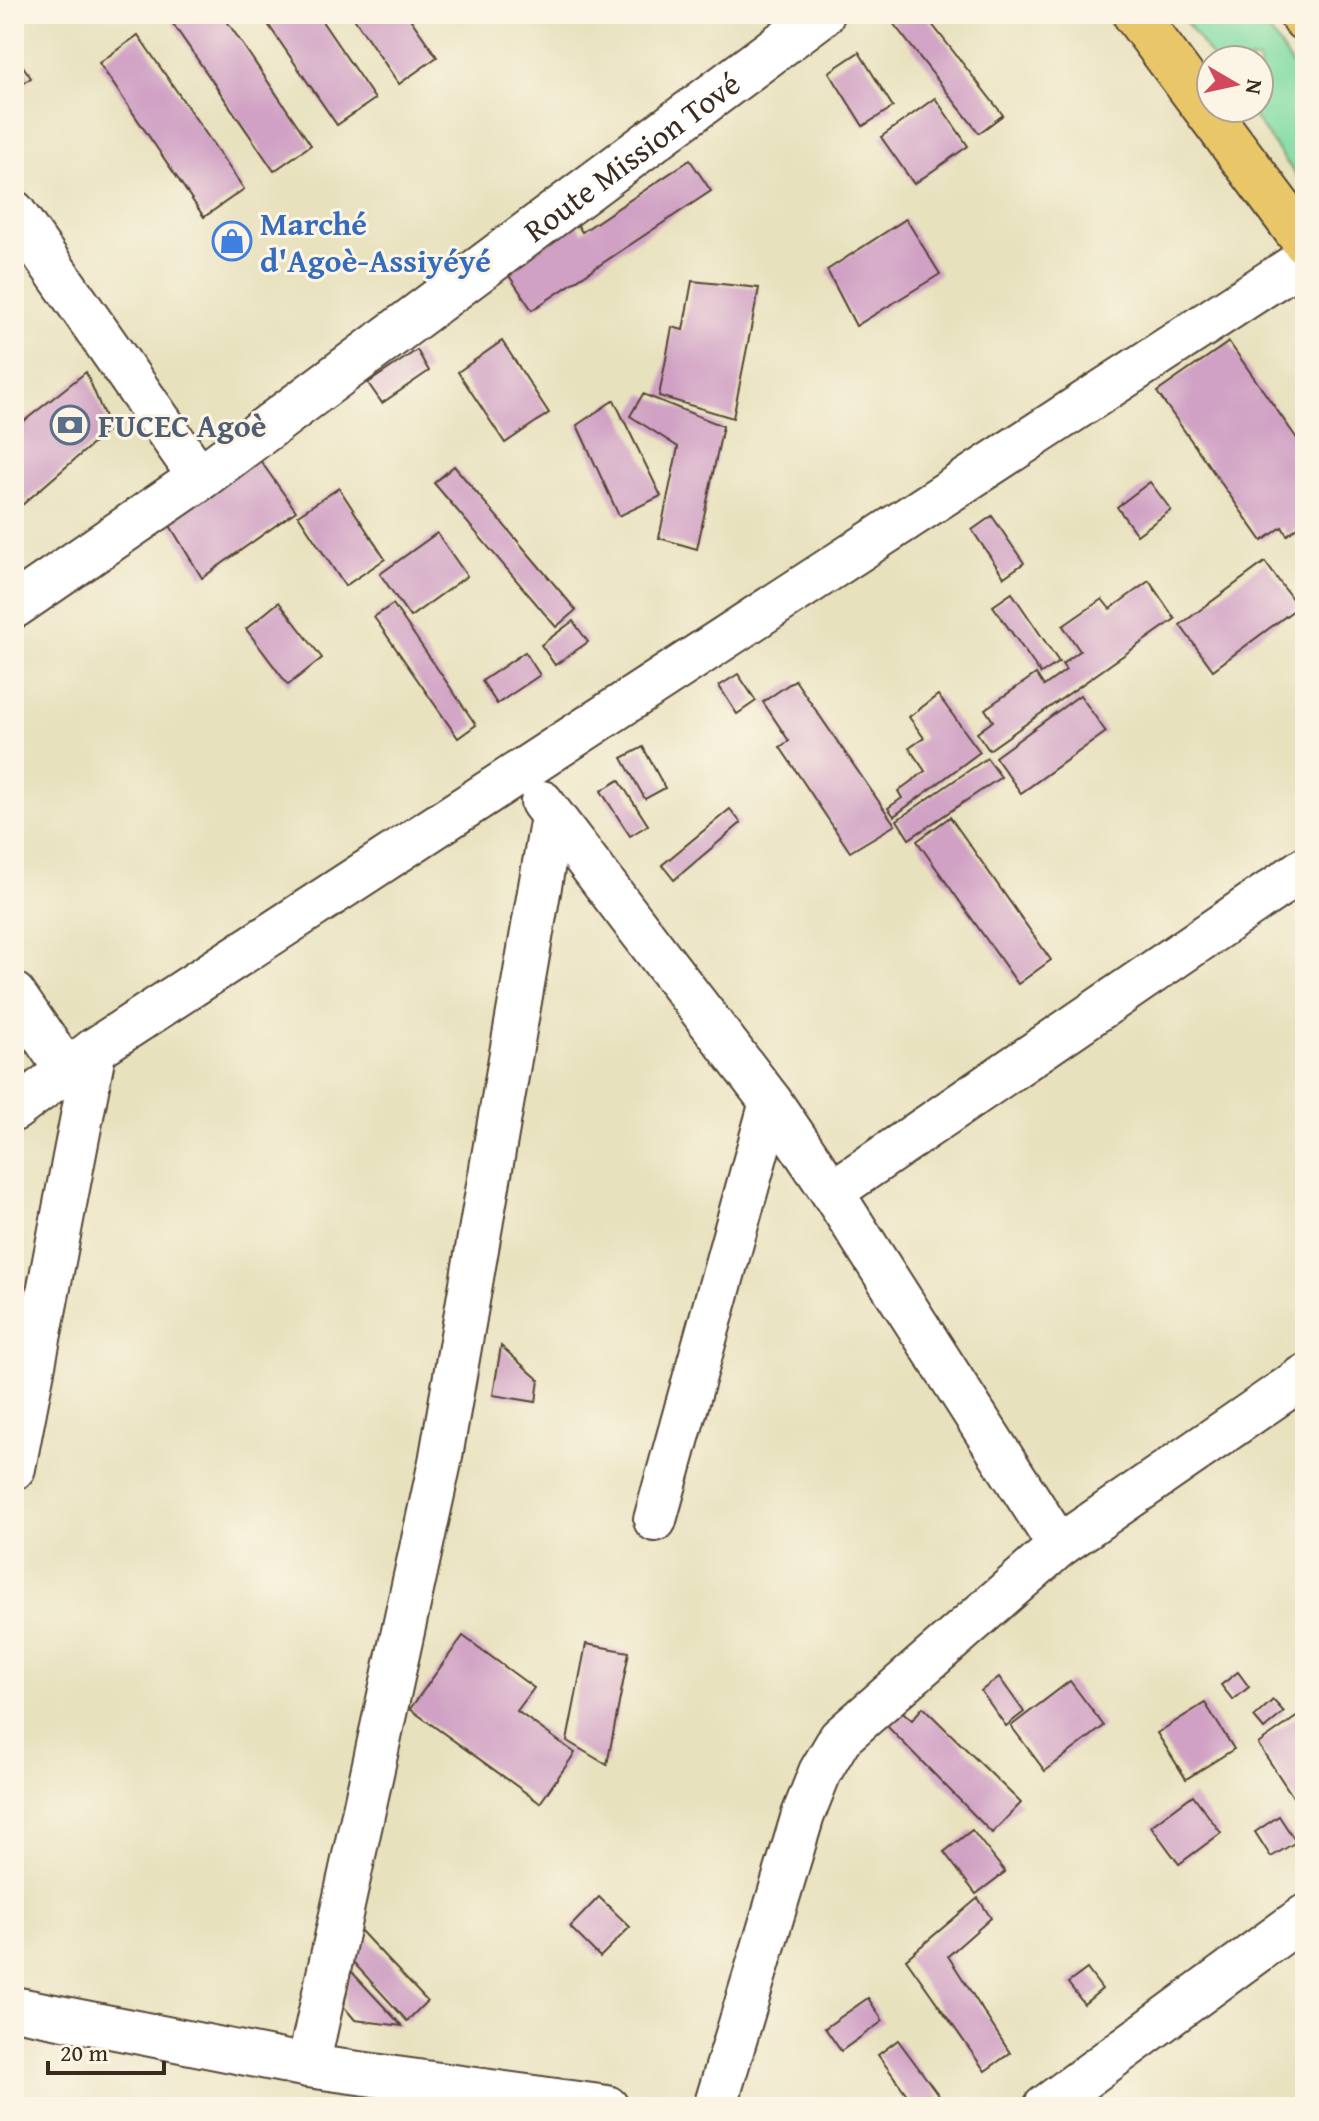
<svg xmlns="http://www.w3.org/2000/svg" width="1319" height="2121" font-family="'Gentium Book Plus',serif">
<style>
.green{fill:#81dca2;stroke:#5e8360;stroke-width:2}
.building{fill:#d0a1c4}
.lines{fill:none;stroke-linecap:round;stroke-linejoin:round}
.minor-casing{stroke:#554536;stroke-width:46}
.tertiary-casing{stroke:#554536;stroke-width:48}
.primary-casing{stroke:#554536;stroke-width:48}
.minor{stroke:#fff;stroke-width:42}
.tertiary{stroke:#fff;stroke-width:44}
.primary{stroke:#e9c769;stroke-width:44}
.labels{text-anchor:middle;dominant-baseline:central;stroke-width:6;stroke-linejoin:round;paint-order:stroke}
.street-label{font-size:32px;fill:#3b2a1e;stroke:#fcf5e5}
.shop-label{font-size:32px;font-weight:bold;fill:#366cbe;stroke:#fcf5e5;text-anchor:start}
.service-label{font-size:32px;font-weight:bold;fill:#4e5e75;stroke:#fcf5e5;text-anchor:start}
</style>
<rect width="100%" height="100%" fill="#fcf5e5"/>
<filter id="ink" filterUnits="userSpaceOnUse"><feTurbulence type="fractalNoise" baseFrequency=".0125" numOctaves="2"/><feDisplacementMap in="SourceGraphic" scale="16" xChannelSelector="R" yChannelSelector="G"/><feConvolveMatrix kernelMatrix="1 2 1 2 8 2 1 2 1" color-interpolation-filters="sRGB"/></filter>
<filter id="wash" filterUnits="userSpaceOnUse"><feTurbulence type="fractalNoise" baseFrequency=".006" numOctaves="4" result="noise"/><feDisplacementMap in="SourceGraphic" scale="32" xChannelSelector="R" yChannelSelector="G"/><feGaussianBlur stdDeviation="1.8" result="paint"/><feColorMatrix in="noise" values="0 0 0 0 0 0 0 0 0 0 0 0 0 0 0 0 0 1.4 0 .05"/><feComposite in="paint" operator="in"/></filter>
<g filter="url(#wash)">
<rect width="100%" height="100%" fill="#e8e1be"/>
<polygon class="green" points="1180,14 1259,14 1305,85 1305,188 1248,108 1259,108 1259,60 1214,60"/>
<g id="blocks">
<g class="building">
<polygon points="175,14 222,14 311,145 274,171 169,18"/>
<polygon points="261,14 317,14 375,99 337,125"/>
<polygon points="351,14 414,14 409,17 437,57 399,84"/>
<polygon points="886,14 924,14 1003,115 979,133"/>
<polygon points="138,35 244,189 204,217 99,63"/>
<polygon points="859,52 893,107 863,126 829,72"/>
<polygon points="14,53 31,78 14,89"/>
<polygon points="935,98 968,146 914,184 881,137"/>
<polygon points="690,160 711,191 532,310 504,268 575,221 582,232"/>
<polygon points="906,219 940,274 856,326 827,270"/>
<polygon points="692,281 759,288 733,418 659,396 672,327 683,330"/>
<polygon points="502,341 549,413 505,443 458,372"/>
<polygon points="1229,342 1305,450 1305,522 1287,535 1282,527 1262,541 1157,392"/>
<polygon points="417,350 429,371 382,403 368,383"/>
<polygon points="86,372 110,429 14,512 14,429"/>
<polygon points="643,394 723,426 697,549 659,538 678,447 630,416"/>
<polygon points="614,400 661,496 619,516 577,425"/>
<polygon points="257,456 296,511 202,578 166,519"/>
<polygon points="454,466 576,610 556,627 434,483"/>
<polygon points="1150,482 1171,510 1137,535 1117,507"/>
<polygon points="339,488 385,559 345,586 298,515"/>
<polygon points="992,516 1024,563 1004,577 972,530"/>
<polygon points="437,533 467,576 410,617 380,574"/>
<polygon points="1265,562 1298,607 1213,670 1180,625"/>
<polygon points="1149,581 1175,619 989,750 977,733 993,721 985,709 1036,674 1044,686 1066,670 1062,664 1080,651 1063,626 1102,599 1110,609"/>
<polygon points="1012,593 1059,662 1041,674 993,606"/>
<polygon points="279,602 322,658 288,685 246,629"/>
<polygon points="393,604 476,725 458,738 374,617"/>
<polygon points="573,621 588,642 555,665 541,645"/>
<polygon points="525,652 540,675 497,704 482,681"/>
<polygon points="738,674 756,701 737,714 719,686"/>
<polygon points="795,680 895,825 850,852 780,747 789,741 763,702"/>
<polygon points="938,695 980,752 894,816 888,808 902,798 898,791 925,771 909,748 924,738 909,717"/>
<polygon points="1080,695 1106,732 1021,793 995,757"/>
<polygon points="643,747 665,788 645,799 622,758"/>
<polygon points="987,758 1001,777 909,839 897,820"/>
<polygon points="619,780 648,825 630,836 601,791"/>
<polygon points="730,809 741,823 674,880 662,865"/>
<polygon points="950,817 1051,960 1018,984 917,841"/>
<polygon points="501,1346 539,1380 536,1402 493,1395"/>
<polygon points="463,1636 534,1688 517,1711 575,1753 540,1803 410,1709"/>
<polygon points="586,1644 629,1652 607,1765 567,1741"/>
<polygon points="1238,1672 1249,1687 1233,1700 1221,1685"/>
<polygon points="999,1677 1024,1712 1006,1726 981,1691"/>
<polygon points="1070,1681 1104,1726 1045,1771 1011,1726"/>
<polygon points="1273,1700 1284,1712 1264,1729 1254,1717"/>
<polygon points="1205,1703 1234,1749 1186,1779 1157,1733"/>
<polygon points="897,1707 912,1720 923,1707 1021,1803 992,1833 882,1721"/>
<polygon points="1305,1711 1305,1815 1258,1744"/>
<polygon points="1193,1795 1221,1833 1179,1864 1151,1826"/>
<polygon points="1279,1816 1296,1842 1271,1857 1255,1832"/>
<polygon points="972,1830 1005,1872 976,1894 944,1852"/>
<polygon points="599,1897 630,1927 600,1957 570,1927"/>
<polygon points="978,1898 991,1918 948,1956 1010,2053 985,2071 906,1959"/>
<polygon points="359,1929 427,2001 407,2021 353,1962"/>
<polygon points="1087,1969 1102,1989 1084,2004 1068,1983"/>
<polygon points="350,1970 402,2026 355,2020 344,2007"/>
<polygon points="868,1998 883,2021 841,2051 825,2028"/>
<polygon points="898,2040 940,2097 927,2107 916,2107 878,2055"/>
</g>
</g>
</g>
<g filter="url(#ink)">
<use href="#blocks" fill-opacity="0" stroke="#554536" stroke-width="2"/>
<g class="lines">
<g class="minor-casing">
<g id="minor">
<polyline points="14,212 200,478"/>
<polyline points="542,802 771,1102 832,1192 1059,1546"/>
<polyline points="14,994 67,1071"/>
<polyline points="14,1110 95,1049 1305,259"/>
<polyline points="832,1192 1305,868"/>
<polyline points="14,1468 95,1049"/>
<polyline points="655,1520 771,1102"/>
<polyline points="14,2008 308,2066 607,2107"/>
<polyline points="308,2066 440,1462 552,817"/>
<polyline points="715,2107 803,1815 820,1772 840,1738 1059,1546 1305,1376"/>
<polyline points="1045,2107 1305,1916"/>
</g>
</g>
<g class="tertiary-casing">
<g id="tertiary">
<path id="s1" d="M14,606L200,478L822,14"/>
</g>
</g>
<g class="primary-casing">
<g id="primary">
<polyline points="1135,14 1305,242"/>
<polyline points="1301,14 1305,19"/>
</g>
</g>
<use href="#minor" class="minor"/>
<use href="#tertiary" class="tertiary"/>
<use href="#primary" class="primary"/>
</g>
</g>
<defs>
<g id="shop-ring" transform="scale(2)"><circle r="9.5" fill="#fcf5e5" stroke="#3f7fe0" stroke-width="1.5"/><path d="M-5-2.5h2.3a2.7 3.5 0 0 1 5.4 0H5L5.5 6h-11ZM-1.5-2.5h3a1.5 2.3 0 0 0-3 0Z" fill="#3f7fe0"/></g>
<g id="bank-ring" transform="scale(2)"><circle r="9.5" fill="#fcf5e5" stroke="#5c6f8a" stroke-width="1.5"/><path d="M-6-4H6V4H-6ZM0-2.3a2.3 2.3 0 1 0 0 4.6a2.3 2.3 0 1 0 0-4.6Z" fill="#5c6f8a"/></g>
</defs>
<g fill-rule="evenodd">
<use href="#shop-ring" x="232" y="241"/>
<use href="#bank-ring" x="70" y="425"/>
</g>
<g class="labels">
<g class="street-label">
<text stroke="none"><textPath href="#s1" startOffset="764">Route Mission Tové</textPath></text>
</g>
<g class="shop-label">
<text x="260" y="223">Marché<tspan x="260" dy="37">d'Agoè-Assiyéyé</tspan></text>
</g>
<g class="service-label">
<text x="98" y="425">FUCEC Agoè</text>
</g>
</g>
<rect width="1319" height="2121" fill="none" stroke="#fcf5e5" stroke-width="48"/>
<g transform="translate(1235 84) rotate(99)"><circle r="38" fill="#fcf5e5" stroke="#afa495" stroke-width="2"/>
<path d="M0-6L14 30L0 20L-14 30Z" fill="#d1495b"/>
<text y="-12" font-size="22" font-weight="bold" text-anchor="middle" fill="#3b2a1e">N</text>
</g>
<path d="M48 2061v12h116v-12" fill="none" stroke="#3b2a1e" stroke-width="4"/>
<text x="60" y="2061" font-size="24" fill="#3b2a1e" stroke="#fcf5e5" stroke-width="6" paint-order="stroke">20 m</text>
</svg>
